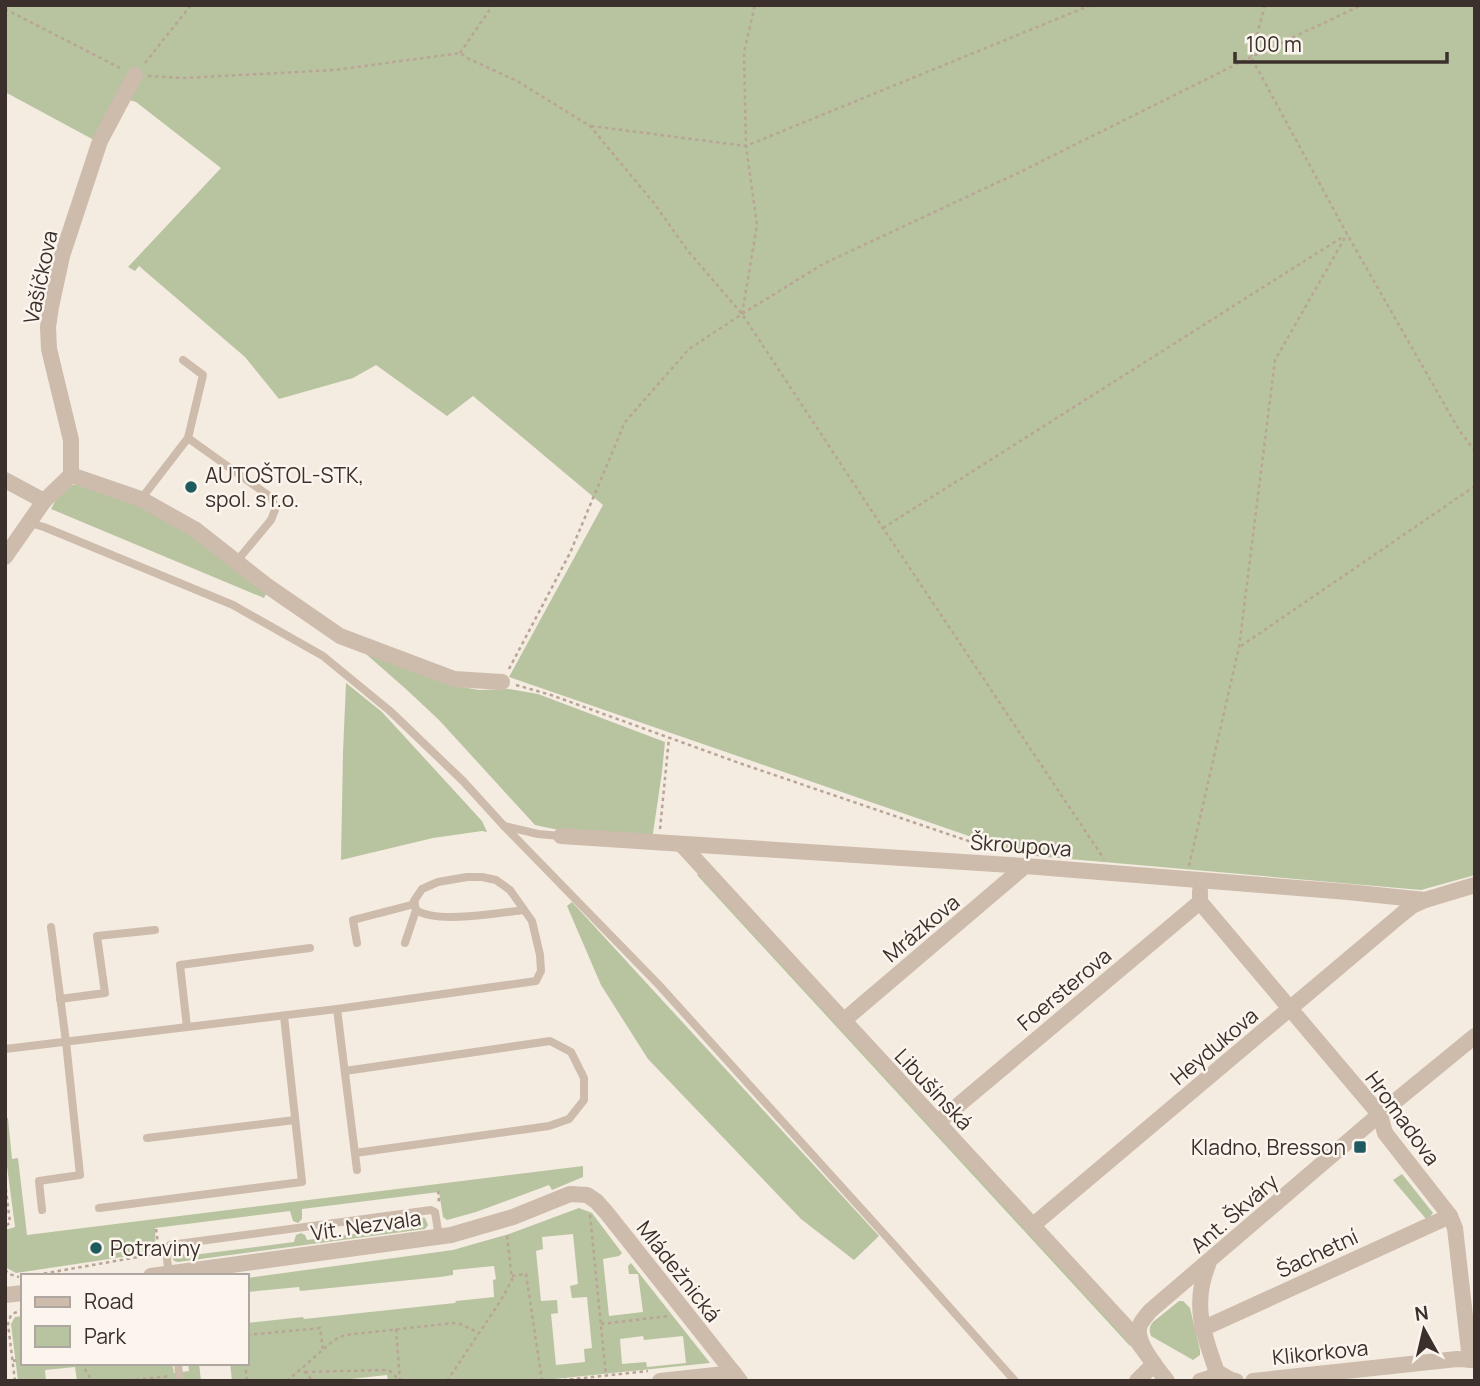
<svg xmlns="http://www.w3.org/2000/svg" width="1480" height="1386" font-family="Manrope,sans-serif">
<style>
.green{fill:#b8c4a0;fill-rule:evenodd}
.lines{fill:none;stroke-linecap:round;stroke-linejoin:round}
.path{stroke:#b9a596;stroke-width:2.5;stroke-dasharray:3.5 3.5;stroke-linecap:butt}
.lane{stroke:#cdbbac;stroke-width:8}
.street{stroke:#cdbbac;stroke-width:16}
.poi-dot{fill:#1f5a5e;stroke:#fbf5ee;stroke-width:2.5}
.labels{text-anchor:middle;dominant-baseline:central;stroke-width:5;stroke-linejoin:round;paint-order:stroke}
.street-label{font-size:21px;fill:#3b302b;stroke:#fbf5ee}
.poi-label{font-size:21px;fill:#3b302b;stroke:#fbf5ee;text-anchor:start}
</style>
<rect width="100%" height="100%" fill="#f4ebe1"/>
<g class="green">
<polygon points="5,5 1475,5 1475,875 1421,890 1024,855 509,677 603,505 473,396 447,416 376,365 353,378 279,399 245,357 139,266 135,271 128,267 221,168 136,102 129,100 94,140 5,92"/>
<polygon points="72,485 81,485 130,500 193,536 266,594 264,598 51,509 59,494"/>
<polygon points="358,647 436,679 462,687 479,690 509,689 538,694 665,742 662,772 652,840 568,832 535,825 439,720 407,690"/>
<polygon points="346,683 382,712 482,821 487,832 482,831 433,838 341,860 343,752"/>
<polygon points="699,873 1131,1343 1130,1346 697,875"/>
<polygon points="572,902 879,1236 854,1260 801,1219 648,1059 601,985 567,906"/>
<polygon points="5,1118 8,1118 12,1159 18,1158 27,1235 583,1166 583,1177 552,1190 549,1185 476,1212 447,1220 443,1217 439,1192 302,1209 302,1219 298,1223 293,1221 290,1211 155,1228 156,1252 16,1273 5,1267 5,1230 15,1227 5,1151"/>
<polygon points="1402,1174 1433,1213 1427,1220 1393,1180"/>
<path d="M579,1208L592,1213L622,1253L619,1256L603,1259L609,1316L643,1312L638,1274H629L628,1266L631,1263L710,1363L535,1381H388L387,1375L351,1379V1381H232L230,1363H247V1323L303,1317L304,1319L455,1303L456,1301L494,1297L493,1280L496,1279L494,1266L453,1270V1275L440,1277L300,1291L299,1287L247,1292V1278L453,1250L509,1234ZM573,1234L578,1284L570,1286L572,1298L587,1297L592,1348L584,1349L585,1362L556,1365L551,1314L558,1313L557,1300L541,1301L536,1251L543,1249L542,1237ZM643,1336L644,1340L683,1336L686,1363L647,1367L646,1362L622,1364L620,1339Z"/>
<polygon points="419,1217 425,1218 428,1225 425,1229 178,1262 174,1261 171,1256 173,1251 177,1249 182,1251 185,1256 294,1242 296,1235 301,1233 305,1235 307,1240 415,1226 416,1221"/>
<path d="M1179,1301H1183L1190,1308L1200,1350V1355L1193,1360L1151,1336C1149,1330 1149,1327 1153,1322Z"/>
<polygon points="23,1316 23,1363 172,1363 174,1373 189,1371 188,1363 199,1363 201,1381 77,1381 75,1367 45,1370 46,1381 18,1381 11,1324 15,1317"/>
</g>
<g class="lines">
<g class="path">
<polyline points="1265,5 1251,57 1347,234 1459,430 1475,451"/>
<polyline points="5,9 122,69"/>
<polyline points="460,53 493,5"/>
<polyline points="145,63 191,5"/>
<polyline points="148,76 182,78 335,70 460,53 469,59 517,81 590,126 653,202 688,251 742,314 883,528 1104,859"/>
<polyline points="591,126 746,146 1091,5"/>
<polyline points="742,314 757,225 746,146 744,52 755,5"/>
<polyline points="883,528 1344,236"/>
<polyline points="1241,646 1475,486"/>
<polyline points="509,669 570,553 625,422 689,349 742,314 823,264 1020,172 1251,57 1362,5"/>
<polyline points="516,685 551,695 742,764 986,847"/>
<polyline points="660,829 669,738"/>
<polyline points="1189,866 1239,647 1275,360 1347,234"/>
<polyline points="5,1182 10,1223 5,1226"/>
<polyline points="438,1191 439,1202"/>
<polyline points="590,1215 606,1376"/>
<polyline points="156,1229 158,1243"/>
<polyline points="5,1270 9,1274 19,1277"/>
<polyline points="30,1276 155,1254"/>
<polyline points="512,1276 526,1274 542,1381"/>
<polyline points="601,1324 669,1316"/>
<polyline points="396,1329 400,1381"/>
<polyline points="247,1335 320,1328 323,1350"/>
<polyline points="13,1361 23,1359"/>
<polyline points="81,1363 92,1381"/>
<polyline points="245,1363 247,1381"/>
<polyline points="304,1371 313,1381"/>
<polyline points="305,1372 383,1370 390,1371 400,1381"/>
<polyline points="15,1381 8,1324 11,1315 20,1310"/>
<polyline points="122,1381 170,1376"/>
<polyline points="287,1381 334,1340 345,1335 454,1323 460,1324 479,1333"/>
<polyline points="447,1381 501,1300 512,1280 507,1235"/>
<polyline points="556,1381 648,1371"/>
</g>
<g class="lane">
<polyline points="183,360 203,375 188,438"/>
<polyline points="141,499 188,438 272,498 275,510 271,520 236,562"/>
<polyline points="30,523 44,527 233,605 323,656 390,711 463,781 504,826 538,834 561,836"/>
<polyline points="504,826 658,984 895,1246 1015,1381"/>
<polyline points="357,943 353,920 415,904"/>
<polyline points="405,943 416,910"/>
<polyline points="60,999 105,993 97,936 155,930"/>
<polyline points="337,1009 357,1170"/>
<polyline points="187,1027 180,965 310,948"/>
<path d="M5,1049L337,1009L536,981L541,971L540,955L532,921L510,890L496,880L482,877H467L438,882L422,889L414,901L416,910C437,924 498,913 524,910"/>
<polyline points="345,1071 550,1041 571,1052 584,1078 584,1100 569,1119 549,1126 355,1153"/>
<polyline points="147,1138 295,1120"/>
<polyline points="99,1208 302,1182 284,1016"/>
<polyline points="42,1210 39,1181 80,1175 66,1042 51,927"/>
<polyline points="169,1276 166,1250 170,1245 431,1210 435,1212 439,1237"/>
<polyline points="178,1363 179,1375"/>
</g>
<g class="street">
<polyline points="71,475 141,499 196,530 266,585 340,636 454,679 502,682"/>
<polyline points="5,480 44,501"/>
<polyline points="5,557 44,501 71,475 71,440 49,349 48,327 51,307 62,256 100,141 135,75"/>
<polyline points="561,836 1025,866 1348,892 1425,900 1475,885"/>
<polyline points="682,845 1129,1330 1154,1364"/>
<polyline points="1200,902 1380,1115 1385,1133 1450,1216 1455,1228 1470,1360"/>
<polyline points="843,1021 1025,866"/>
<polyline points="937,1123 1200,902 1200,891"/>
<polyline points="1032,1226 1402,914 1412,906 1425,900"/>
<path d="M1208,1265C1192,1304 1203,1334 1217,1372L1231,1380L1236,1381"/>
<polyline points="151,1276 451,1235 513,1217 570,1194 587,1195 596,1201 606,1212 740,1381"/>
<polyline points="5,1295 23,1293"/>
<polyline points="1202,1329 1450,1216"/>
<polyline points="660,1381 734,1373"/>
<polyline points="1137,1381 1154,1364"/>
<path d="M1167,1381C1158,1369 1133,1341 1140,1325C1142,1320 1147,1315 1150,1311L1387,1108L1475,1036"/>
<polyline points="1200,1381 1210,1378 1217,1372"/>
<polyline points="1253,1381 1457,1359 1475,1360"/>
</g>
</g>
<g class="poi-dot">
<circle cx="191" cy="487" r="7"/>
<rect x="1353" y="1140" width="14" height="14" rx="3.5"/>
<circle cx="96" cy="1248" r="7"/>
</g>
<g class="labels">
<g class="street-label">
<text transform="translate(40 277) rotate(-78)">Vašíčkova</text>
<text transform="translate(1021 845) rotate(4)">Škroupova</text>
<text transform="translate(921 928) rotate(-40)">Mrázkova</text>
<text transform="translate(1064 989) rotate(-40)">Foersterova</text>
<text transform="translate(1214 1046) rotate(-40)">Heydukova</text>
<text transform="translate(934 1089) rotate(47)">Libušínská</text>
<text transform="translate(1403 1118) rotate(54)">Hromadova</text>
<text transform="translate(1234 1213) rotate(-41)">Ant. Škváry</text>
<text transform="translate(366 1225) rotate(-8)">Vít. Nezvala</text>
<text transform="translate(1317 1253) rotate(-25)">Šachetní</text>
<text transform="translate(679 1271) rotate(52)">Mládežnická</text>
<text transform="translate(1320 1352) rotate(-6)">Klikorkova</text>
</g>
<g class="poi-label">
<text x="205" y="475">AUTOŠTOL-STK,<tspan x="205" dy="24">spol. s r.o.</tspan></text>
<text x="1346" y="1147" text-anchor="end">Kladno, Bresson</text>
<text x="110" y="1248">Potraviny</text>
</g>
</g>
<rect width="1480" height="1386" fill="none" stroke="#3b302b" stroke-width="14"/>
<rect x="21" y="1274" width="228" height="91" fill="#fbf5ee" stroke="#aea6a0" stroke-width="2"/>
<rect x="35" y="1297" width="35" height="10" fill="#cdbbac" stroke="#aea6a0" stroke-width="2"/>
<text x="84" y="1309" font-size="21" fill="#3b302b">Road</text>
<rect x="35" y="1326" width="35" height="21" fill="#b8c4a0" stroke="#aea6a0" stroke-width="2"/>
<text x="84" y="1344" font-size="21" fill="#3b302b">Park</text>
<g transform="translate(1424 1330) rotate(352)" stroke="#fbf5ee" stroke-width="5" paint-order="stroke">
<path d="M0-5L12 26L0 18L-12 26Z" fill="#3b302b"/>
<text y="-10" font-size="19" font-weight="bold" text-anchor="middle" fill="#3b302b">N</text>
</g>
<path d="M1235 52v10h212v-10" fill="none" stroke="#3b302b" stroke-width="3.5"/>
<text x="1246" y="52" font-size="21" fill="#3b302b" stroke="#fbf5ee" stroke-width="5" paint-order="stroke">100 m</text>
</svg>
